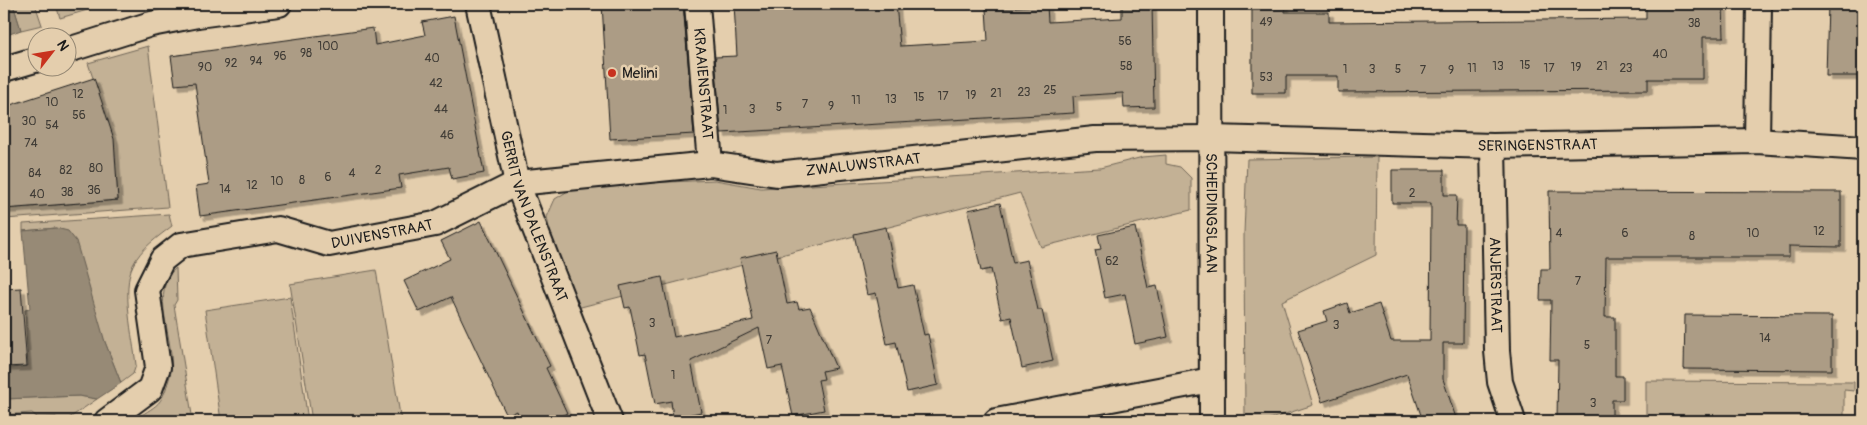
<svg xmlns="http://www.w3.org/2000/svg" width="1867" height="425" font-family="Pangolin,sans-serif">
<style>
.green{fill:#c3b195;stroke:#706658}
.water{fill:#978a76;stroke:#665e52}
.building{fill:#ac9c85;stroke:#1c1c1c;filter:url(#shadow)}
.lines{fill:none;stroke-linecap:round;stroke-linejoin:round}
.street-casing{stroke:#1c1c1c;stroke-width:28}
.street{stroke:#e4cead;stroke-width:24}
.poi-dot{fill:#c8321e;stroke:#e4cead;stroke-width:2}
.labels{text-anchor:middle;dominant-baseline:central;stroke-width:5;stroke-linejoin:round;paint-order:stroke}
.number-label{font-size:12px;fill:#403c36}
.poi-label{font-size:15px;fill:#1c1c1c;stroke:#e4cead;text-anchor:start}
.street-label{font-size:15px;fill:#1c1c1c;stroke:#e4cead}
</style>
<defs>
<filter id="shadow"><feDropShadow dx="4.5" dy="4.5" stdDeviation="0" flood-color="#0004"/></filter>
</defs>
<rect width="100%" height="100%" fill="#e4cead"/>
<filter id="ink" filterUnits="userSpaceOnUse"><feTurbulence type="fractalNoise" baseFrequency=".02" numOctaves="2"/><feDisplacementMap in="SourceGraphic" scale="10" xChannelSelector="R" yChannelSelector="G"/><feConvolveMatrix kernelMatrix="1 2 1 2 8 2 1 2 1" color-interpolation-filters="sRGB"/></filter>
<g filter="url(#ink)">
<g class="green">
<polygon points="13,4 35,4 42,25 21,30"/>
<polygon points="70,4 108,4 60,18 57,8"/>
<polygon points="148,46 168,207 5,219 4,209 118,200 114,150 109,126 88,63"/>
<polygon points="1166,155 1166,164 1180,167 1191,178 1191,210 1041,247 1020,193 577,308 554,254 547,217 555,199 576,186 715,180 761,188 1100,168 1143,157"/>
<polygon points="1377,157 1376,255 1282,301 1313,405 1264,421 1245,421 1244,233 1247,159"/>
<path d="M169,214L172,226C158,237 141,248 133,265C121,289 133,338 136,365L133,374L121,383L105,342L56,228L23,231V224Z"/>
<path d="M176,268L177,300L174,305L193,421H147L142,415C149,410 158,406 162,398C166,391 169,379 171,372C176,343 148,289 176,268Z"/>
<polygon points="376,270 401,421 312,421 290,284"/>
<polygon points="290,297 308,421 221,421 205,310"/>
<polygon points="1646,381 1854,382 1854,391 1844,390 1844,418 1799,417 1792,421 1646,421"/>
<polygon points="79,396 97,399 65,421 59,421 56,417 38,418 32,413 4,415 4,399"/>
</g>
<g class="water">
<polygon points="4,4 13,4 21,30 4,36"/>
<polygon points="56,228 68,231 76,241 105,342 121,383 97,399 79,396 4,399 4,369 28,366 25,310 30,309 23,231"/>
</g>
<g class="building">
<polygon points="602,4 683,4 694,134 610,139"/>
<polygon points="734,4 896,4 900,46 988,41 986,9 1047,5 1048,22 1122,18 1122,4 1152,4 1154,107 1124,108 1123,93 1073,96 1074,113 721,133 715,57 737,56"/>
<polygon points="1252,4 1285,4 1285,12 1329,12 1329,22 1646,19 1646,4 1723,4 1724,37 1703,37 1703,79 1648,79 1648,90 1338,92 1338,76 1286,76 1286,93 1252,93"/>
<polygon points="1828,4 1863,4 1863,76 1826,76"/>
<polygon points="454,16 484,173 452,179 449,167 399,175 401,188 200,216 196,186 209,184 195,83 175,85 171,56 373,28 375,45 425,35 422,22"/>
<polygon points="94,78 114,139 118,200 4,209 4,107"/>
<polygon points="1392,170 1444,170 1444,195 1457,195 1456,225 1464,225 1463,343 1443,343 1443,379 1457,421 1423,421 1407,374 1322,402 1298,330 1327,321 1324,311 1347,303 1350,313 1379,304 1391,341 1430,341 1431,203 1392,203"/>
<polygon points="1549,191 1841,192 1841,247 1789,246 1789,257 1606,257 1605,317 1615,317 1615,376 1623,376 1623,400 1612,400 1612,420 1557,420 1558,360 1550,360 1551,300 1540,300 1541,269 1550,269"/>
<polygon points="1000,203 1013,263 1027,260 1038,310 1042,310 1053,361 1022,368 1011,317 1002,319 991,269 981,271 968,210"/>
<polygon points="481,221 550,366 546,368 567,413 550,421 521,421 517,411 507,416 451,297 419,312 404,281 450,259 441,241"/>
<polygon points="886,227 898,288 913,285 924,335 928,334 938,385 907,392 896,342 887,344 876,293 867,295 854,234"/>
<polygon points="1135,227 1148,288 1157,286 1168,337 1135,344 1125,294 1105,298 1095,250 1101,249 1098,235"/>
<polygon points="776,250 787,304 797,302 799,309 810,307 836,368 822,371 824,379 818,380 824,410 793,416 782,366 768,369 759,328 691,361 701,412 673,418 671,401 655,404 645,354 640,355 630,307 625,308 620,286 662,277 674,337 753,320 740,258"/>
<polygon points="21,288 27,366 4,367 4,289"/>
<polygon points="1685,315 1832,316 1832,370 1684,369"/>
</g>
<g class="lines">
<g class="street-casing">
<g id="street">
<path id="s1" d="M478,4L517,183L610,421"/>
<path id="s2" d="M697,4L710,164"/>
<path id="s3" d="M1211,4L1212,421"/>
<polyline points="68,50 151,24 198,15 279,4"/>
<polyline points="4,69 38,59"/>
<polyline points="1757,141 1759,4"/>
<path id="s4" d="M1493,146L1497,351L1500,382L1513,421"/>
<path id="s5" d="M107,421L150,389L158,367L147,290L162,260L181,245L278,229L329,244L435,224L517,183L710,164L777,174L1095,139L1212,138L1493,146L1757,141L1863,148"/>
<polyline points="996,421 1211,380"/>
</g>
</g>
<use href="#street" class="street"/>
</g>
</g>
<circle class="poi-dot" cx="612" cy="73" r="5"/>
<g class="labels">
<g class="number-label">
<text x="1266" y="22">49</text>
<text x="1694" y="23">38</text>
<text x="1125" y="41">56</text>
<text x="328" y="46">100</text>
<text x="306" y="53">98</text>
<text x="1660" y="54">40</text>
<text x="280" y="56">96</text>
<text x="432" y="58">40</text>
<text x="256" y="61">94</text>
<text x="231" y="63">92</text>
<text x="1525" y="65">15</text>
<text x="1126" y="66">58</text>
<text x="1498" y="66">13</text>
<text x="1602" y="66">21</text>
<text x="205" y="67">90</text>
<text x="1576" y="67">19</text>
<text x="1472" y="68">11</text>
<text x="1549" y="68">17</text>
<text x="1626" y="68">23</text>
<text x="1345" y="69">1</text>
<text x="1372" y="69">3</text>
<text x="1398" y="69">5</text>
<text x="1423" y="70">7</text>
<text x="1451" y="70">9</text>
<text x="1266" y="77">53</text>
<text x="436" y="83">42</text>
<text x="1050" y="90">25</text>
<text x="1024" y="92">23</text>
<text x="996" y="93">21</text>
<text x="78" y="94">12</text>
<text x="971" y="95">19</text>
<text x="943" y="96">17</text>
<text x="919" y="97">15</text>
<text x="891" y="99">13</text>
<text x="856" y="100">11</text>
<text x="52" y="102">10</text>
<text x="805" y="104">7</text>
<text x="831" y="106">9</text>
<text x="779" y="107">5</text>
<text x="441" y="109">44</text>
<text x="752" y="109">3</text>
<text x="725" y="110">1</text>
<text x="79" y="115">56</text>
<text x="29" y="121">30</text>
<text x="52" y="125">54</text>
<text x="447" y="135">46</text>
<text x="31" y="143">74</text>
<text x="96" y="168">80</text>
<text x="66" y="170">82</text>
<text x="378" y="170">2</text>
<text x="35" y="173">84</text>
<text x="352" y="173">4</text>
<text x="328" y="177">6</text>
<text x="302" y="180">8</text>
<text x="277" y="181">10</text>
<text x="252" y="185">12</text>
<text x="225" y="189">14</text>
<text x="94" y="190">36</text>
<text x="67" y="192">38</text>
<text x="1412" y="193">2</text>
<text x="37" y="194">40</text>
<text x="1819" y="231">12</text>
<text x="1559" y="233">4</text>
<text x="1625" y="233">6</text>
<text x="1753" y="233">10</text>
<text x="1692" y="236">8</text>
<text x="1112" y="261">62</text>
<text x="1578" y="281">7</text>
<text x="652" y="323">3</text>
<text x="1336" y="325">3</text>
<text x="1765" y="338">14</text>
<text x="769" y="340">7</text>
<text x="1587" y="345">5</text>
<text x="673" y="375">1</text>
<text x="1593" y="403">3</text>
</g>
<g class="poi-label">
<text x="622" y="73">Melini</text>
</g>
<g class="street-label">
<text stroke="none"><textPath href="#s2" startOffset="80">KRAAIENSTRAAT</textPath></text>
<text stroke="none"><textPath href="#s5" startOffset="1588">SERINGENSTRAAT</textPath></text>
<text stroke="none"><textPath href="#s5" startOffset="912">ZWALUWSTRAAT</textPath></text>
<text stroke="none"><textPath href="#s3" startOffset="209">SCHEIDINGSLAAN</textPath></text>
<text stroke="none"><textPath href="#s1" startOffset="220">GERRIT VAN DALENSTRAAT</textPath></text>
<text stroke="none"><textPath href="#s5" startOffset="418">DUIVENSTRAAT</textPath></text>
<text stroke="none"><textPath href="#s4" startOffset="139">ANJERSTRAAT</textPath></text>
</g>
</g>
<rect width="1867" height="425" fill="none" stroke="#e4cead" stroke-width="20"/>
<rect x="10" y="10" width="1847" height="405" fill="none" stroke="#1c1c1c" stroke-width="2" filter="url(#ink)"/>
<g transform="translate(52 52) rotate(59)"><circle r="24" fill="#e4cead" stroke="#948773"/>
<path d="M0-4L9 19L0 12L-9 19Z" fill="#c8321e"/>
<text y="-8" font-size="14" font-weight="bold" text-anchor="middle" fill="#1c1c1c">N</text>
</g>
</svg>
